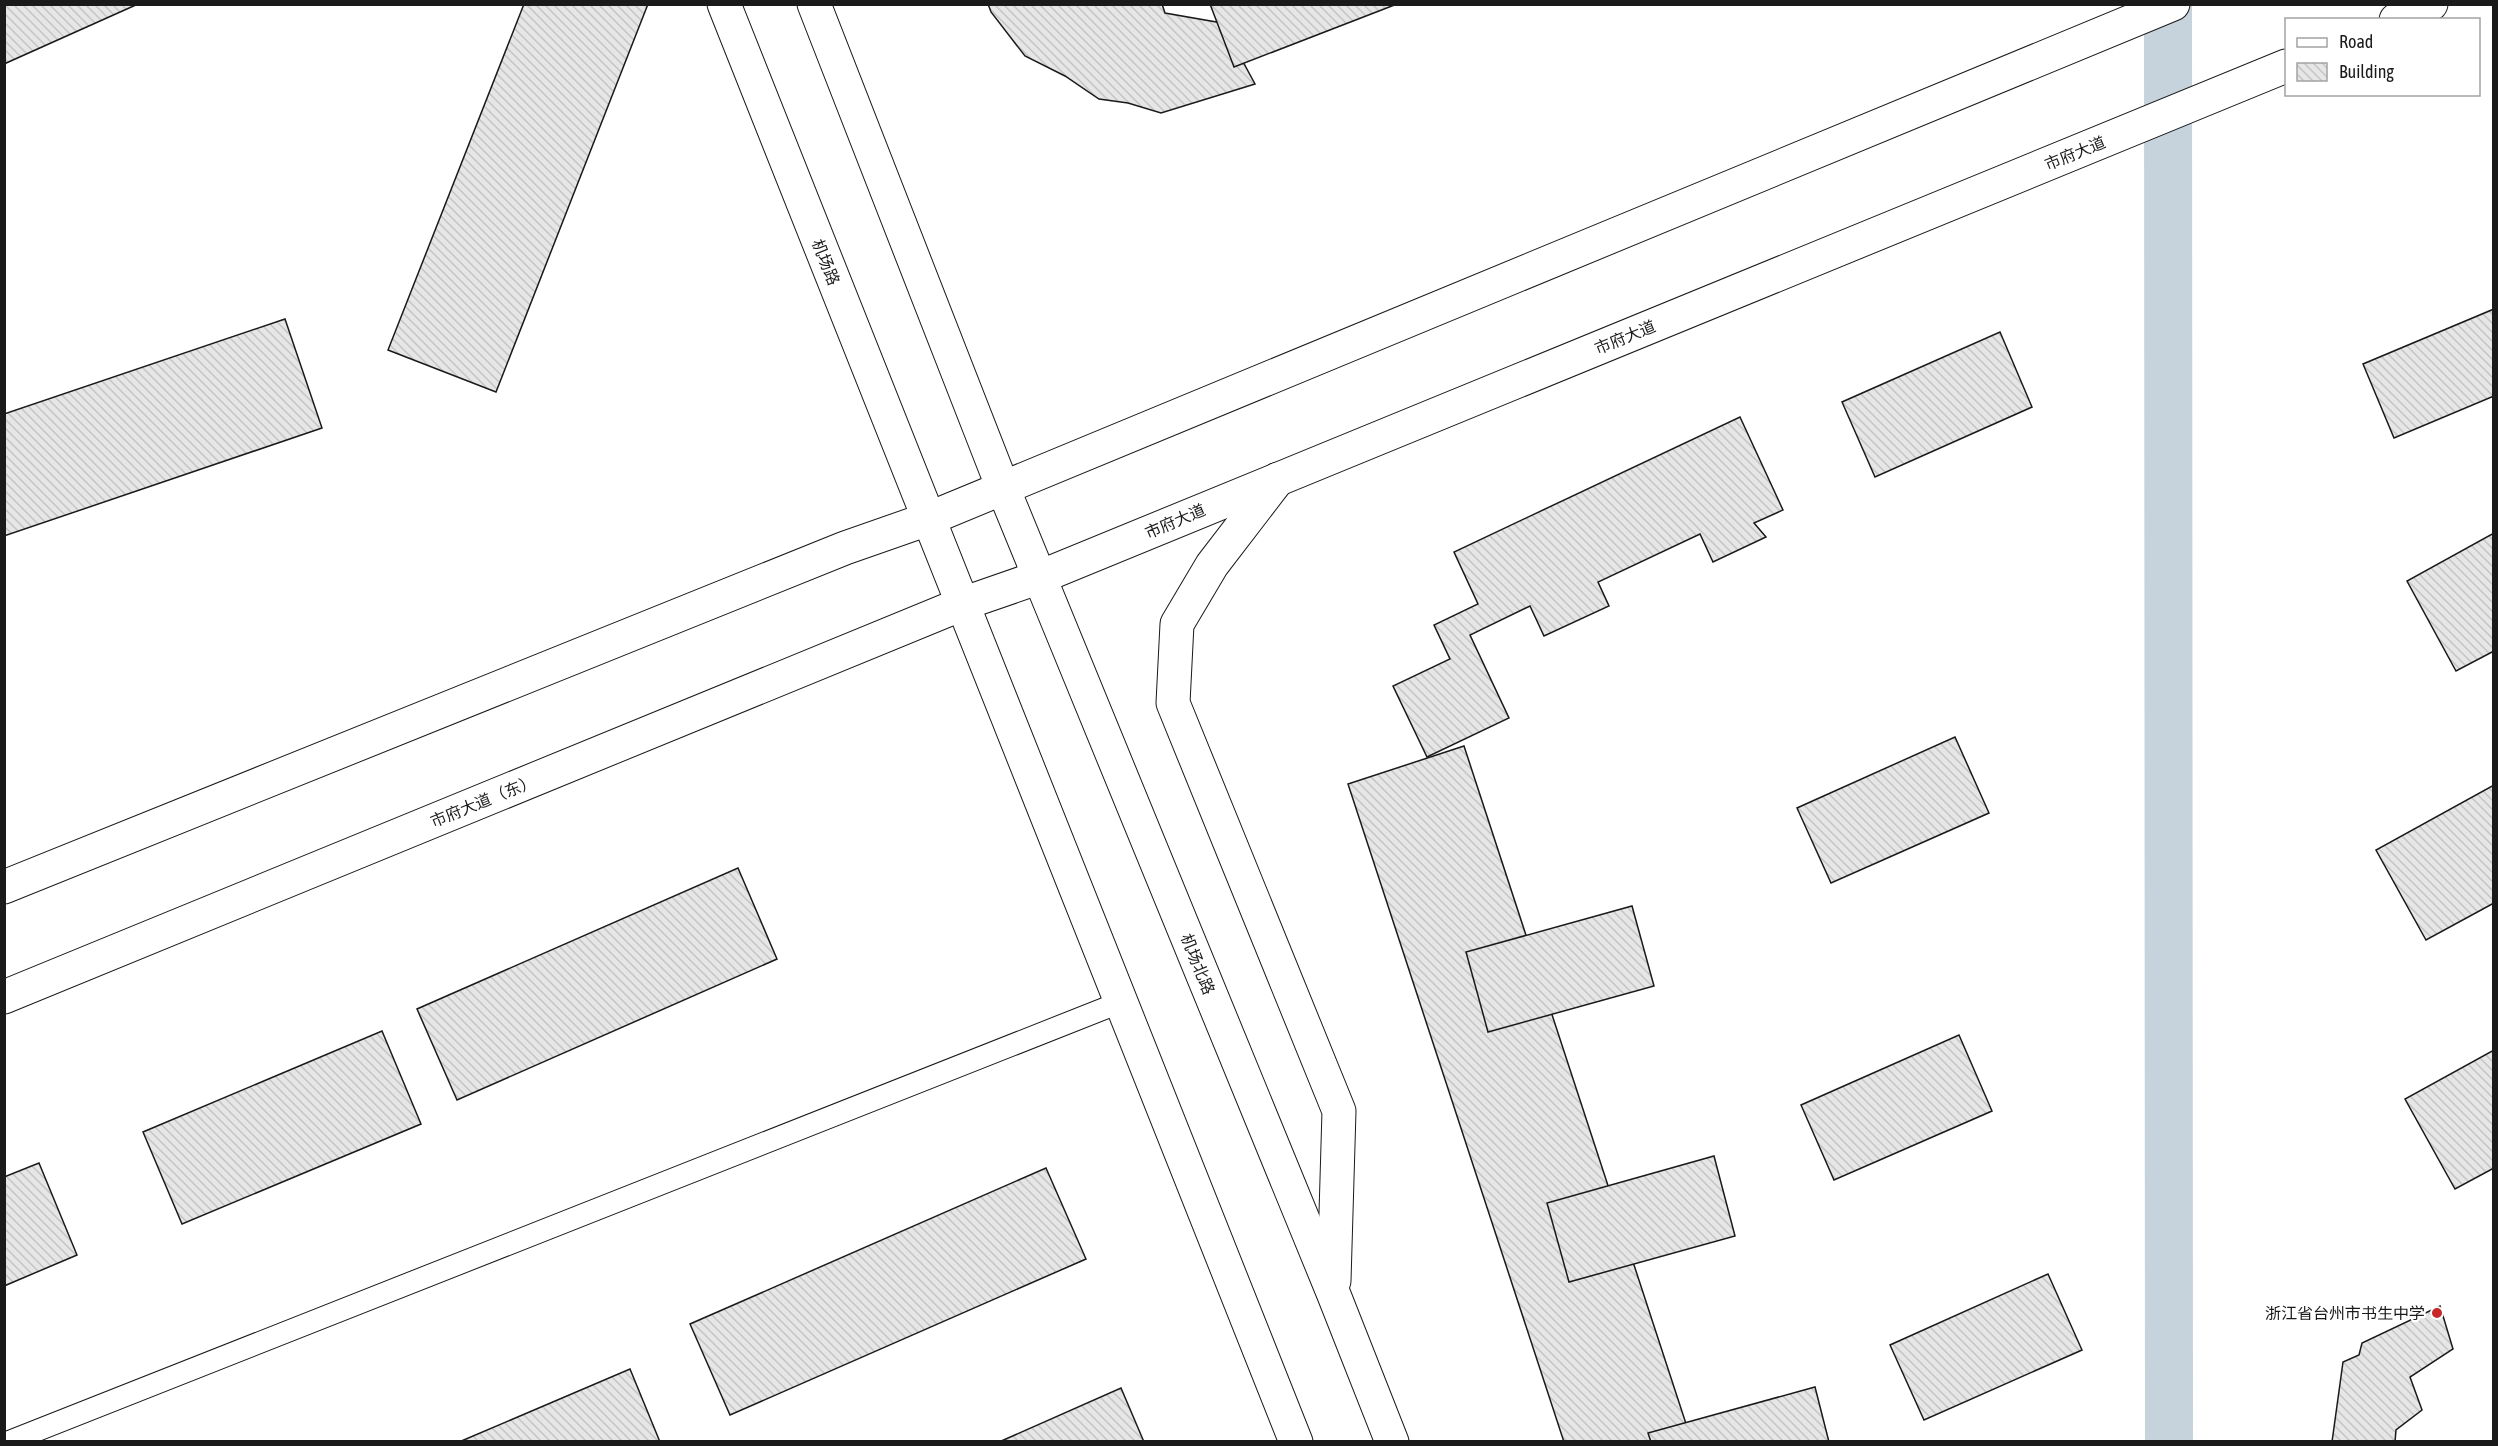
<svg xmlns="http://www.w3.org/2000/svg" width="2498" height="1446" font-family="'Asap Condensed','Noto Sans SC',sans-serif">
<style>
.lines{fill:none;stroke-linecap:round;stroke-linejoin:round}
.canal{stroke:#c6d2dc;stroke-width:48}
.building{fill:url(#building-back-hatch);stroke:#1a1a1a;stroke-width:1.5}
.service-casing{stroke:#1a1a1a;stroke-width:23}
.primary-casing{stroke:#1a1a1a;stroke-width:35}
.service{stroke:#fff;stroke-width:21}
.primary{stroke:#fff;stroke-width:33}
.poi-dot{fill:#c62828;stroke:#fff;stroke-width:2}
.labels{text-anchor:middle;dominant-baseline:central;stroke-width:4.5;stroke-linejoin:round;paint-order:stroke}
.street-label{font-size:16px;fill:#1a1a1a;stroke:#fff}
.poi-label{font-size:16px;fill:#1a1a1a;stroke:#fff;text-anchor:end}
</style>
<defs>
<pattern id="building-back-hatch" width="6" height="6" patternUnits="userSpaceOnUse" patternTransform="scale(1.5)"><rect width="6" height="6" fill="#e6e6e6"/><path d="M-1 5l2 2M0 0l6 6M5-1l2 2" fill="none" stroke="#c5c5c5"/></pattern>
</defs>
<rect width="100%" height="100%" fill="#fff"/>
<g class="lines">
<polyline class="canal" points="2168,4 2169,1442"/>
</g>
<g class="building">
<polygon points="4,4 138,4 4,64"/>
<polygon points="524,4 648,4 496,392 388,350"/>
<polygon points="988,4 1162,4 1165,13 1222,23 1255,84 1161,113 1128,103 1099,99 1065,76 1025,56 991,12"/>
<polygon points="1210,4 1397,4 1234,67"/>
<polygon points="2494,309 2494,396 2394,438 2363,364"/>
<polygon points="285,319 322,428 4,536 4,414"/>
<polygon points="2000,332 2032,407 1875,477 1842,402"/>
<polygon points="1740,417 1783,510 1754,523 1766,537 1713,562 1700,534 1598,582 1609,606 1544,636 1530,606 1470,635 1509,718 1427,757 1393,686 1450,659 1434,625 1478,604 1454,552"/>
<polygon points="2494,533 2494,651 2456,671 2407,581"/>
<polygon points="1955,737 1989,813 1831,883 1797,808"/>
<polygon points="1464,746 1692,1442 1564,1442 1348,784"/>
<polygon points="2494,785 2494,903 2426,940 2376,850"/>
<polygon points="738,868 777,959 457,1100 417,1009"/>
<polygon points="1632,906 1654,986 1488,1032 1466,952"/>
<polygon points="382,1031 421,1124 182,1224 143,1132"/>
<polygon points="1959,1035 1992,1111 1834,1180 1801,1105"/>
<polygon points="2494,1050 2494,1168 2455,1189 2405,1099"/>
<polygon points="1714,1156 1735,1236 1569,1282 1547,1203"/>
<polygon points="39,1163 77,1255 4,1286 4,1177"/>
<polygon points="1046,1168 1086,1259 730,1415 690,1324"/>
<polygon points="2048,1274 2082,1350 1924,1420 1890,1345"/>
<polygon points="2440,1306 2453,1349 2410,1377 2422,1410 2396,1430 2395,1442 2332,1442 2343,1362 2359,1355 2362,1343"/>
<polygon points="630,1369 660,1442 459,1442"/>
<polygon points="1815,1387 1829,1442 1651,1442 1648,1433"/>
<polygon points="1121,1388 1144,1442 999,1442"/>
</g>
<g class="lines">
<g class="service-casing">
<polyline id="service" points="8,1442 1121,1002"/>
</g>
<g class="primary-casing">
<g id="primary">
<polyline points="724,4 1296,1442"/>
<polyline points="814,4 1003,488 1334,1295 1392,1442"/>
<polyline points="2396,20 2431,4"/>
<polyline points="1278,479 1212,565 1177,624 1173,703 1339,1111 1334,1281"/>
<polyline points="4,887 845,548 928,519 2173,4"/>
<polyline points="4,997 962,604 1040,577 2286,66"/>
</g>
</g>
<use href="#service" class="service"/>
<use href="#primary" class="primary"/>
</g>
<circle class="poi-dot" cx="2437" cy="1313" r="6"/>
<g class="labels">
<g class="street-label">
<text transform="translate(2075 153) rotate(-22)">市府大道</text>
<text transform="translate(826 262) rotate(68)">机场路</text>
<text transform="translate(1625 337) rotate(-22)">市府大道</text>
<text transform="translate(1175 521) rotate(-23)">市府大道</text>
<text transform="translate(483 801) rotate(-22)">市府大道（东）</text>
<text transform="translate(1198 964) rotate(68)">机场北路</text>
</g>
<g class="poi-label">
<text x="2425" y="1313">浙江省台州市书生中学</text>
</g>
</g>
<rect width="2498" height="1446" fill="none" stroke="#1a1a1a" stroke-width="12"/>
<rect x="2285" y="18" width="195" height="78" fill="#ffffff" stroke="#a3a3a3" stroke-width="1.5"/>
<rect x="2297" y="38" width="30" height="9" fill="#ffffff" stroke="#a3a3a3" stroke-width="1.5"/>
<text x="2339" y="48" font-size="18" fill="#1a1a1a">Road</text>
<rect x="2297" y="63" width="30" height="18" fill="url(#building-back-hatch)" stroke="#a3a3a3" stroke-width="1.5"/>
<text x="2339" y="78" font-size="18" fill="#1a1a1a">Building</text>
</svg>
